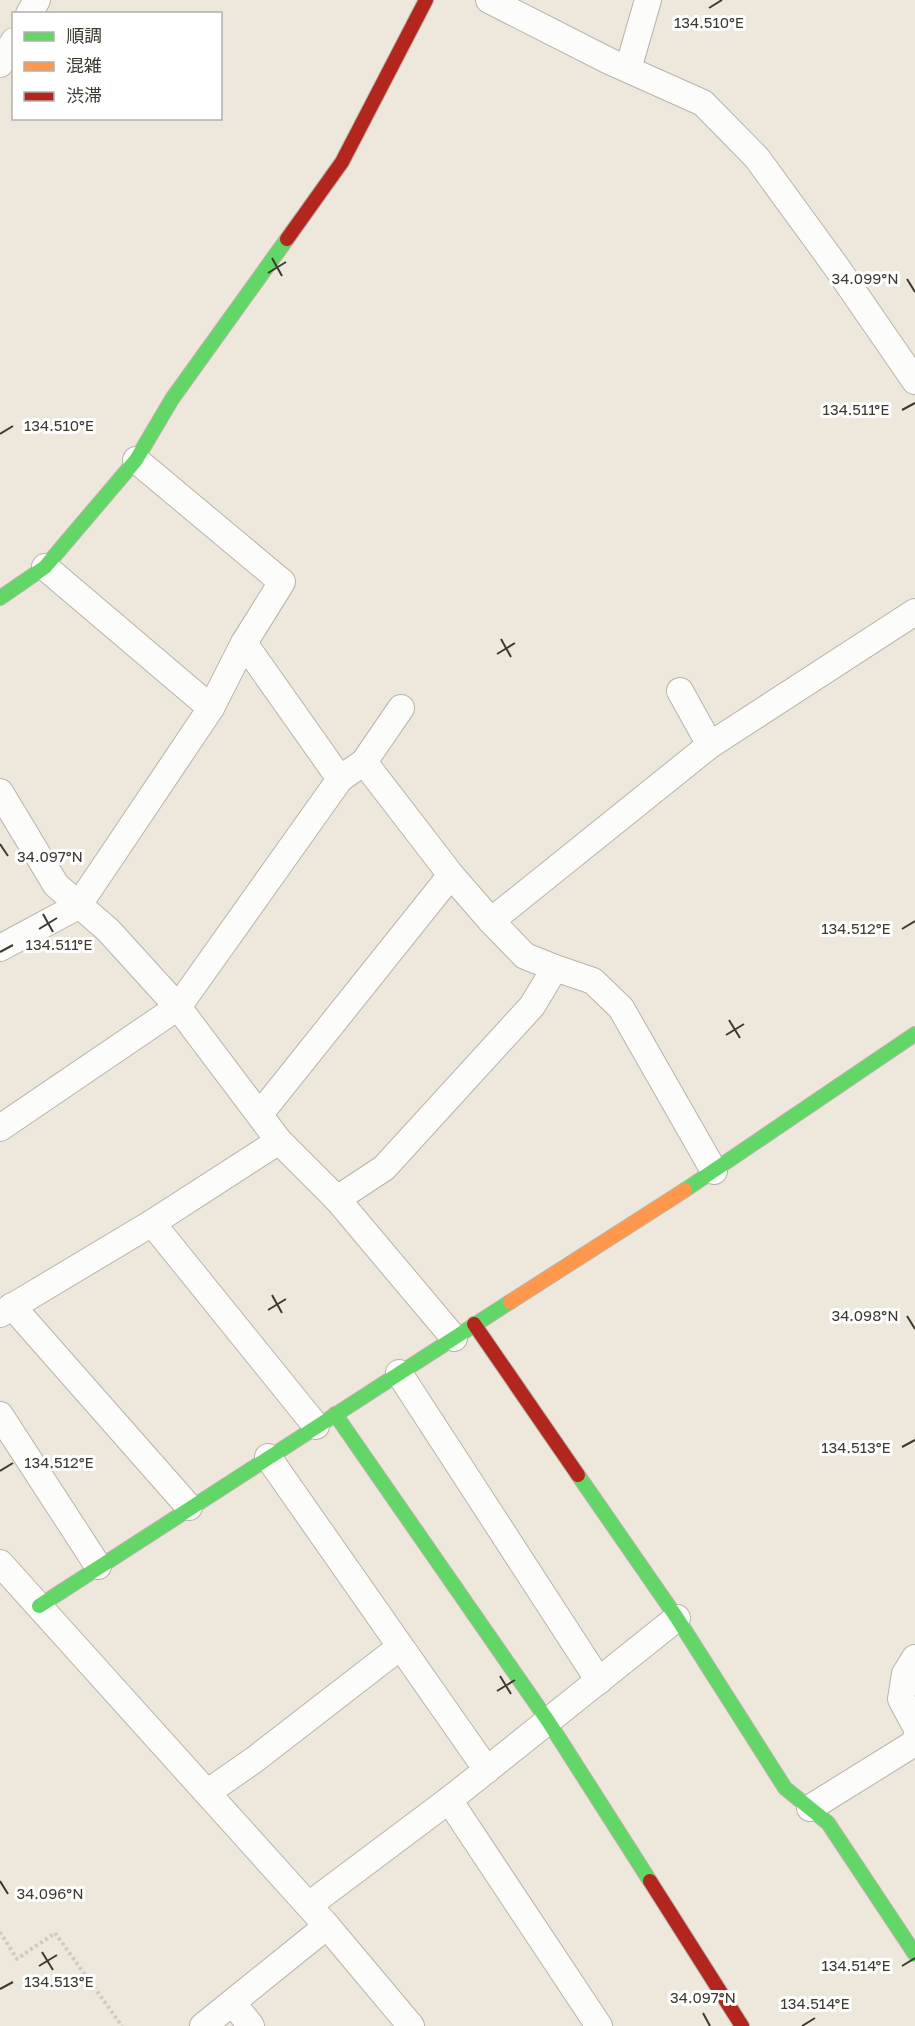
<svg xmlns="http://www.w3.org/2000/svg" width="915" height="2026" font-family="'Golos Text','Noto Sans JP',sans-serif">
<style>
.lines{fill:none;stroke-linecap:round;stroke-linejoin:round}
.street-casing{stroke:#b8b4aa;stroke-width:28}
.fast-casing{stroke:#b8b4aa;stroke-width:16}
.slow-casing{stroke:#b8b4aa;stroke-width:16}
.jam-casing{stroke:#b8b4aa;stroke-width:16}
.path{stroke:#cdcbc6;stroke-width:4;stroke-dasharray:3 3;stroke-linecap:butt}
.street{stroke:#fcfcfa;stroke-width:26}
.fast{stroke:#63d668;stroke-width:14}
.slow{stroke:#ff974d;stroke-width:14}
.jam{stroke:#b3261e;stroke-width:14}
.ticks{fill:none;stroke:#3d3a30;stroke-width:2}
.ticks-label{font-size:15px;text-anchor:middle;fill:#3d3a30;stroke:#fff;stroke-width:6;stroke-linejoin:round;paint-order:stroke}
</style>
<rect width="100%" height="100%" fill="#ede8db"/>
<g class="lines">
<g class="street-casing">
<g id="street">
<polyline points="489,0 609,61 703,103 757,158 835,265 915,381"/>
<polyline points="29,14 37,0"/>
<polyline points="0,64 14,41"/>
<polyline points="628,69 648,0"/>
<polyline points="45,567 211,708"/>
<polyline points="244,643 340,779"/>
<polyline points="680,691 710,745"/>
<polyline points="364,762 451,875 491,921 525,956 555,968 593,981 621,1008 714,1171"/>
<polyline points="0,792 56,885 108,930 178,1007 279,1141 337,1199 454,1338"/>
<polyline points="491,921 710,745 915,612"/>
<polyline points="0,948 78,906 211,708 244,643 282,582 136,460"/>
<polyline points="260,1114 451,875"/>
<polyline points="0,1128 178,1007 340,779 364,762 401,708"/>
<polyline points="337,1199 384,1168 532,1006 555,968"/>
<polyline points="152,1223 316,1426"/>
<polyline points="12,1306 189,1507"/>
<polyline points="0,1314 152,1223 279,1141"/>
<polyline points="399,1373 599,1681"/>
<polyline points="0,1415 98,1566"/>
<polyline points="268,1457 487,1770"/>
<polyline points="0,1563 327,1926 411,2026"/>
<polyline points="915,1658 905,1674 901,1699 915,1725"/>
<polyline points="208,1792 254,1760 400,1647"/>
<polyline points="449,1800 599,2026"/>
<polyline points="810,1808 913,1744 915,1740"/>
<polyline points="309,1905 449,1800 677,1618"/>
<polyline points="233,2003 251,2026"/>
<polyline points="203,2026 327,1926"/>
</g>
</g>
<g class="fast-casing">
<g id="fast">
<polyline points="0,598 45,567 136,460 172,399 287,239"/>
<polyline points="685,1190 915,1034"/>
<polyline points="335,1414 548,1721 650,1881"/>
<polyline points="578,1475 677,1618 785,1788 828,1823 915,1954"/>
<polyline points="39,1606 510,1302"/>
</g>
</g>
<g class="slow-casing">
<polyline id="slow" points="510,1302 685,1190"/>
</g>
<g class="jam-casing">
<g id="jam">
<polyline points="287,239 342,162 426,0"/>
<polyline points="474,1324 578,1475"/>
<polyline points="650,1881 742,2026"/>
</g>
</g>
<polyline class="path" points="0,1932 17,1959 55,1933 122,2026"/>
<use href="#street" class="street"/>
<use href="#fast" class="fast"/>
<use href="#slow" class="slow"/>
<use href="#jam" class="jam"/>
</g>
<path class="ticks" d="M709,8L722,0M272,258L282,276M268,273L286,262M907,279L915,292M902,410L915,403M0,434L13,426M501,639L511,657M497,654L515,643M0,844L8,856M43,914L53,932M39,929L57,918M902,929L915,921M0,952L13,945M729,1020L740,1038M726,1035L744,1024M272,1295L282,1313M268,1310L286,1299M907,1316L915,1329M902,1447L915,1440M0,1471L13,1463M500,1676L511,1694M497,1691L515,1680M0,1881L8,1894M42,1952L53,1970M39,1966L57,1955M902,1966L915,1958M0,1989L13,1982M703,2013L710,2026M802,2026L815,2018"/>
<g class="ticks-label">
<text x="709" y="28">134.510°E</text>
<text x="865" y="284">34.099°N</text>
<text x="856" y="415">134.511°E</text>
<text x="59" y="431">134.510°E</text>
<text x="50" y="862">34.097°N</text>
<text x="856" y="934">134.512°E</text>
<text x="59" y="950">134.511°E</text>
<text x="865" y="1321">34.098°N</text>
<text x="856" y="1453">134.513°E</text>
<text x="59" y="1468">134.512°E</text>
<text x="50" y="1899">34.096°N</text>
<text x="856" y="1971">134.514°E</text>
<text x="59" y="1987">134.513°E</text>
<text x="703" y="2003">34.097°N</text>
<text x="815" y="2009">134.514°E</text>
</g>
<rect x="12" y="12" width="210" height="108" fill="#ffffff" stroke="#b1b0ac" stroke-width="1.5"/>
<rect x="24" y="32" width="30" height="9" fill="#63d668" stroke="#b1b0ac" stroke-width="1.5"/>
<text x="66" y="42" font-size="18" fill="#3d3a30">順調</text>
<rect x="24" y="62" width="30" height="9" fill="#ff974d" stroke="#b1b0ac" stroke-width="1.5"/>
<text x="66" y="72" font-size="18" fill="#3d3a30">混雑</text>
<rect x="24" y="92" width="30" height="9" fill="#b3261e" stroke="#b1b0ac" stroke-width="1.5"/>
<text x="66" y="102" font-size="18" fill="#3d3a30">渋滞</text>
</svg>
